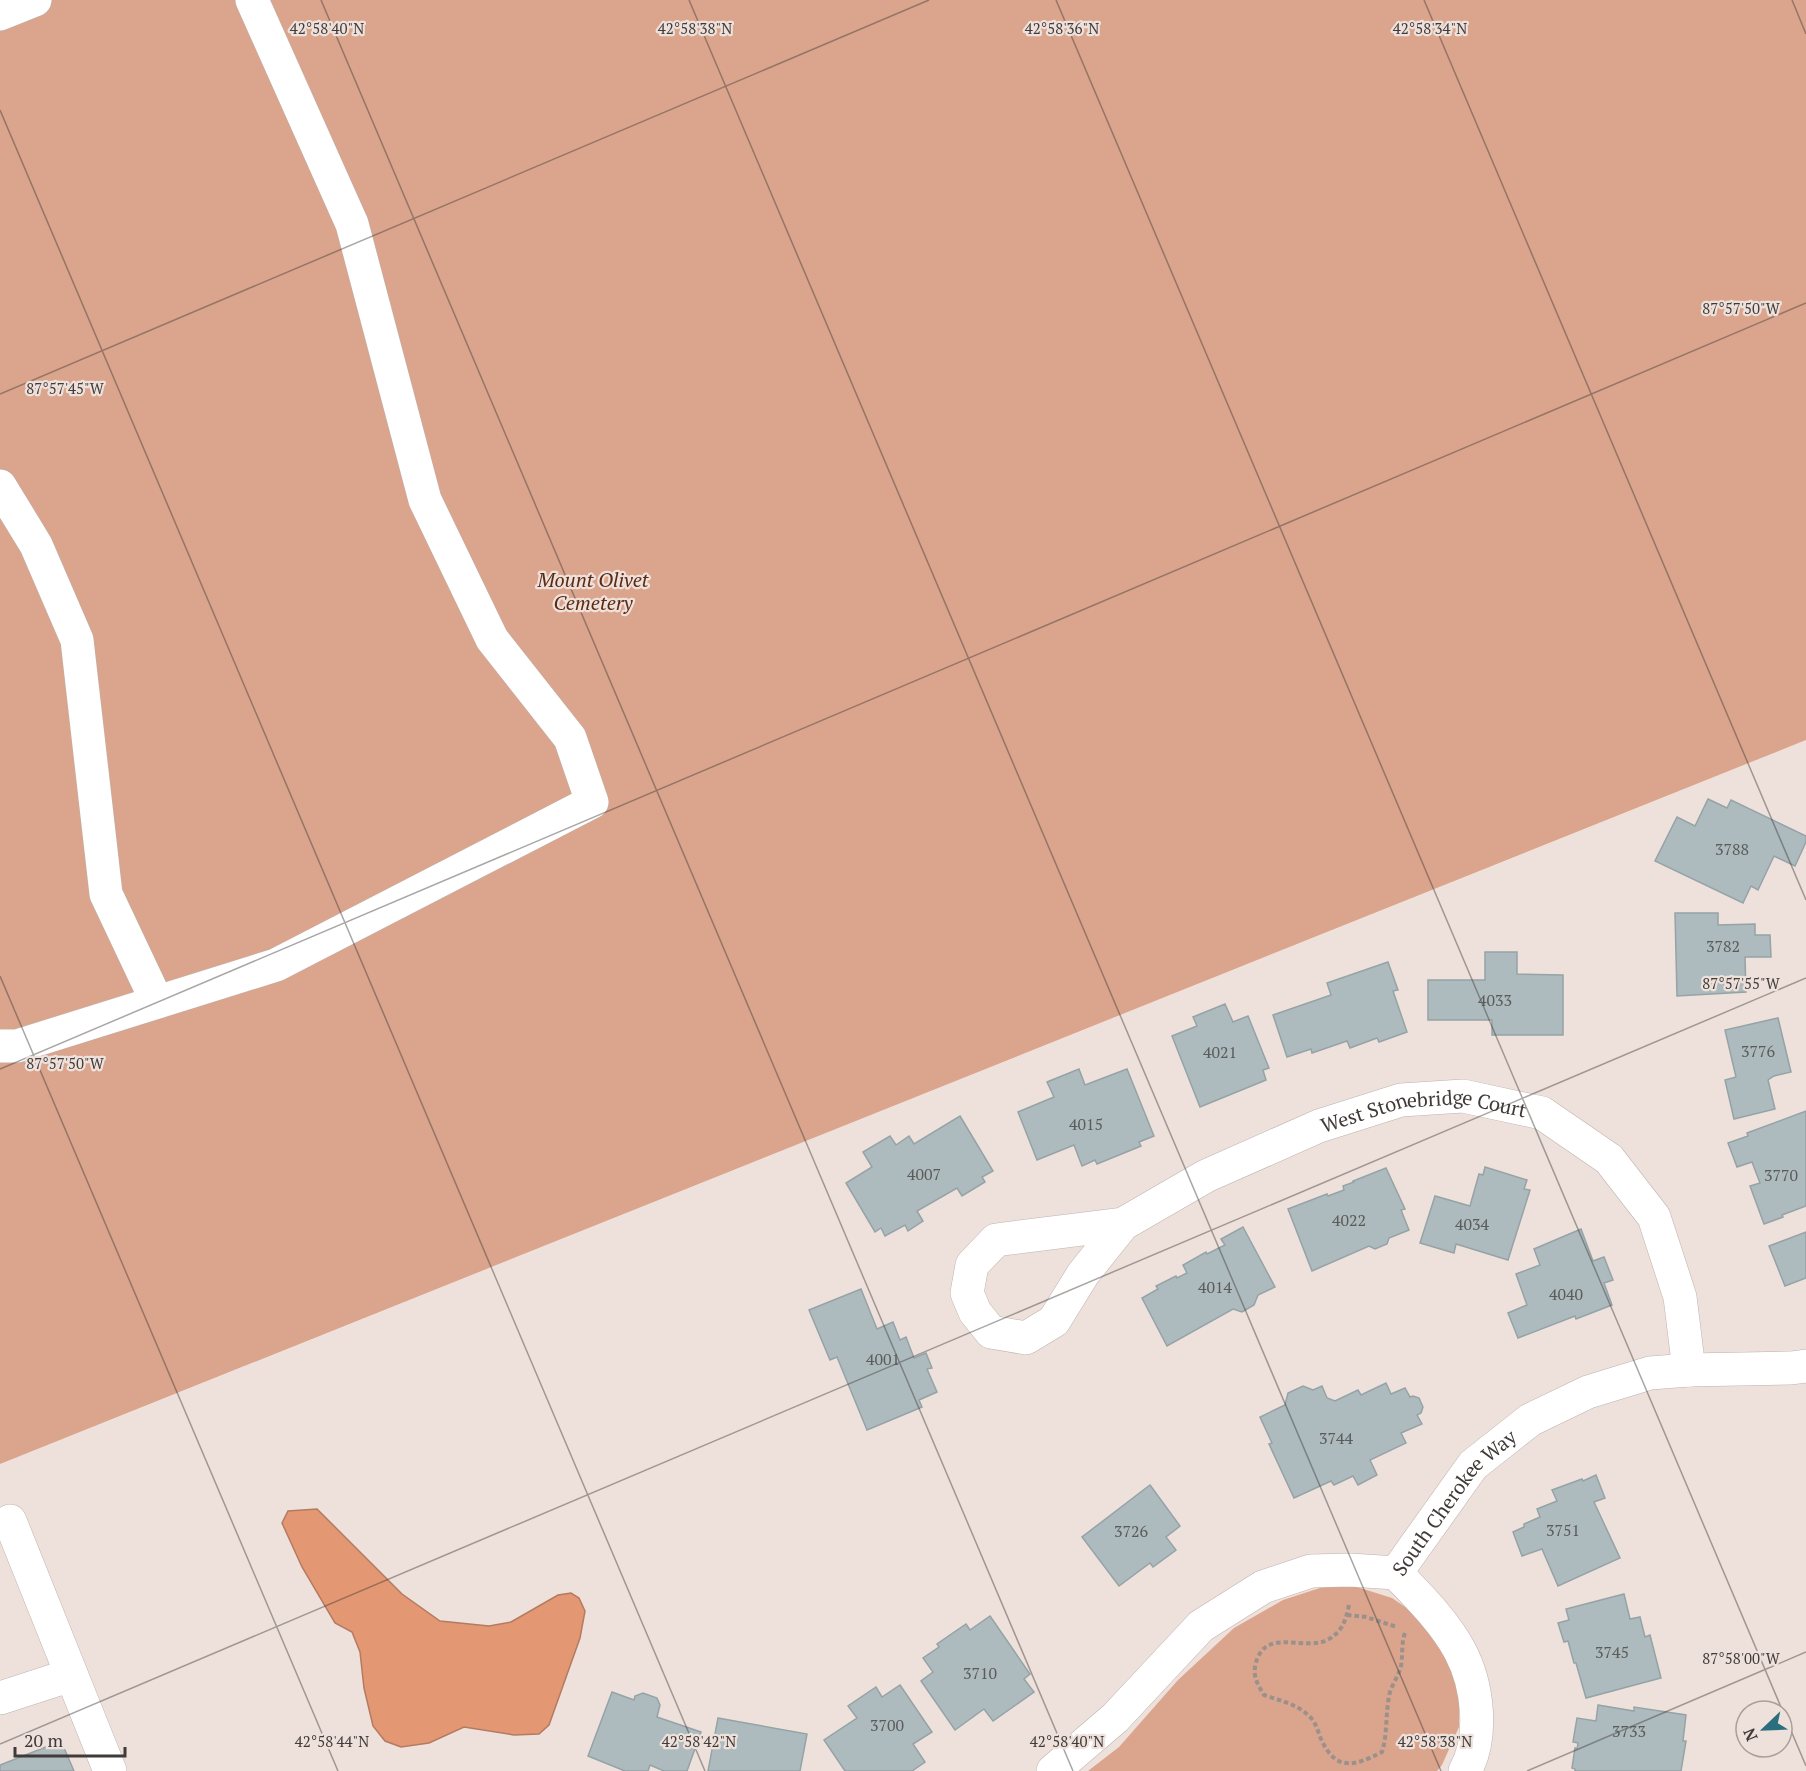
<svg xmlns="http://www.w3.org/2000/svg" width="1806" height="1771" font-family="'PT Serif',serif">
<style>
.green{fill:#dba48c}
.water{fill:#e49773;stroke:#b37b62;stroke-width:1.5}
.building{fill:#adbbbe;stroke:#95a3a6;stroke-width:1.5}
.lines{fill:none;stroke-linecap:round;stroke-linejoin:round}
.minor-casing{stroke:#beb2ad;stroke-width:34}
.path{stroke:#9a918d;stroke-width:4;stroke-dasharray:4.5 3;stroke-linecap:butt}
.minor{stroke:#fff;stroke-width:33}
.ticks{fill:none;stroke:#403b39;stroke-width:1.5;stroke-opacity:0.45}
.labels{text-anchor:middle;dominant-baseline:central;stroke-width:4.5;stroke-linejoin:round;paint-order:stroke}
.number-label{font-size:16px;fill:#5b5b5a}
.park-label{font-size:20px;font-style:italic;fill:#5c2a11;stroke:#eee1db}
.street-label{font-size:20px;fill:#403b39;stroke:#eee1db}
.ticks-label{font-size:15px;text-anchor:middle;fill:#403b39;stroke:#eee1db;stroke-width:4.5;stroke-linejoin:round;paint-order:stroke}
</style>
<rect width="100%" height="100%" fill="#eee1db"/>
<g class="green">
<polygon points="0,0 1806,0 1806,740 0,1464"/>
<polygon points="1326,1586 1357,1587 1392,1598 1424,1620 1459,1683 1459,1727 1442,1765 1437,1771 1088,1771 1119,1747 1178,1680 1234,1628 1283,1600"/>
</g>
<polygon class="water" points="317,1509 402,1594 440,1621 489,1626 511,1622 558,1595 571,1593 579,1598 585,1611 580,1638 549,1725 539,1734 514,1735 464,1727 429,1743 401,1747 385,1741 373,1726 364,1688 360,1652 352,1632 335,1623 302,1567 282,1523 288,1511"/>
<g class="building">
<polygon points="1708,799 1727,808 1731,800 1806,836 1806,842 1795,866 1774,856 1758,890 1751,886 1743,903 1655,861 1677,817 1695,826"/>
<polygon points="1675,913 1718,913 1718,925 1755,924 1755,935 1770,935 1771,957 1745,957 1746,992 1677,996"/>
<polygon points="1485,952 1517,952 1517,974 1563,975 1563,1035 1492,1035 1492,1020 1428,1020 1428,980 1485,980"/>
<polygon points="1388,962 1398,990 1393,991 1407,1032 1379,1042 1377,1038 1350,1048 1347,1041 1312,1053 1311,1049 1287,1057 1273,1015 1331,995 1327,983"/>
<polygon points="1225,1004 1233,1022 1248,1016 1269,1068 1263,1070 1266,1080 1200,1107 1172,1036 1197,1026 1193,1017"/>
<polygon points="1778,1018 1791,1072 1774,1076 1768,1080 1775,1109 1734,1119 1725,1080 1736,1077 1725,1030"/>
<polygon points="1079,1069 1085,1085 1127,1069 1154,1136 1139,1142 1141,1146 1097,1164 1095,1160 1082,1166 1074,1145 1037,1160 1018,1112 1054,1097 1047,1082"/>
<polygon points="1806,1111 1806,1206 1782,1215 1783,1217 1764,1224 1750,1186 1760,1183 1752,1162 1737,1167 1728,1143 1748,1136 1747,1133"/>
<polygon points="960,1116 993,1171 982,1177 985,1182 962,1196 957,1188 917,1211 923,1221 908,1231 905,1225 885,1236 881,1228 875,1232 846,1183 872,1167 863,1152 890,1136 896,1145 909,1136 914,1144"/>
<polygon points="1485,1167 1527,1180 1524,1189 1530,1190 1508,1260 1456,1244 1454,1253 1420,1243 1435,1196 1470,1206 1479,1174 1483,1175"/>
<polygon points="1386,1168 1405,1209 1401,1210 1409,1230 1389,1238 1387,1244 1375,1249 1369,1246 1312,1271 1288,1209 1327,1194 1328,1196 1344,1190 1343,1186 1354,1182 1353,1181"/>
<polygon points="1243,1227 1275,1287 1258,1295 1254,1305 1242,1312 1233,1309 1167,1346 1142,1298 1158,1289 1156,1286 1176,1276 1177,1278 1187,1273 1183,1265 1206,1252 1207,1254 1225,1245 1221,1239"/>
<polygon points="1581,1229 1593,1261 1604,1257 1613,1280 1604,1283 1612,1305 1576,1319 1575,1316 1518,1338 1508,1313 1527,1305 1516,1274 1540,1265 1534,1249"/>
<polygon points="1806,1232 1806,1278 1785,1286 1769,1246"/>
<polygon points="861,1289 877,1329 893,1322 900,1340 906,1337 914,1358 926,1353 932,1368 927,1369 937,1392 919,1400 922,1407 867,1430 837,1357 830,1360 809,1310"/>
<polygon points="1386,1383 1391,1394 1405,1388 1410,1397 1413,1396 1419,1398 1423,1407 1421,1413 1417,1415 1422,1424 1401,1433 1406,1443 1370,1460 1377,1475 1358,1485 1353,1476 1334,1485 1331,1481 1294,1498 1269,1444 1272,1443 1260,1417 1285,1405 1288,1393 1303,1386 1313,1390 1322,1386 1327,1398 1335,1401 1358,1390 1361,1395"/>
<polygon points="1596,1475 1605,1498 1594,1502 1620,1558 1558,1586 1542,1549 1522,1556 1513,1532 1524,1527 1524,1524 1540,1517 1537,1509 1557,1501 1552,1490 1582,1479 1583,1481"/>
<polygon points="1150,1485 1180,1526 1166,1537 1176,1550 1153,1567 1150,1563 1119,1586 1082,1537"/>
<polygon points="1624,1594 1630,1619 1640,1617 1645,1637 1650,1635 1661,1678 1586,1698 1576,1663 1574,1663 1568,1641 1564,1642 1558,1623 1569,1620 1566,1609"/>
<polygon points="990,1616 1030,1674 1024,1679 1034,1692 993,1721 984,1709 955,1730 921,1681 933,1672 923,1658 939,1647 937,1644 966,1624 970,1630"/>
<polygon points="900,1685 932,1732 913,1744 925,1762 912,1771 845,1771 824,1740 857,1718 848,1706 876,1687 882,1697"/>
<polygon points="612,1692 634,1700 635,1696 643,1693 657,1698 660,1705 657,1717 701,1732 687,1771 664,1771 650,1765 648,1771 625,1771 588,1756"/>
<polygon points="1598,1705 1634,1711 1634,1707 1686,1715 1683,1741 1686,1741 1681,1771 1575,1771 1575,1769 1572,1768 1575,1748 1577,1749 1578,1743 1573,1742 1577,1718 1596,1721"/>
<polygon points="718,1718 807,1734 800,1771 708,1771"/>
<polygon points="61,1741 74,1771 0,1771 0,1765"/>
</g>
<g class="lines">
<g class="minor-casing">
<g id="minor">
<polyline points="0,14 35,0"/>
<polyline points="0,486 36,545 77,640 106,894 157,1002"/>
<polyline points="0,1046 17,1046 276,965 592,802 570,738 492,639 425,500 352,224 252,0"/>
<path id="s1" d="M1123,1224L996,1240L972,1265L967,1293L975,1312L991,1332L1026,1338L1054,1321L1083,1274L1123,1224L1206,1176L1319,1126L1401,1100L1463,1096L1542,1113L1609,1159L1654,1217L1680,1297L1689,1370"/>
<polyline points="10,1521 110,1771"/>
<path id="s2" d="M1396,1573L1473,1465L1530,1420L1588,1392L1650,1373L1689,1370L1791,1368L1806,1366"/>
<path d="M1396,1573C1419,1597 1444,1621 1460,1651C1478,1685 1484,1737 1465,1771"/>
<polyline points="0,1698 71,1675"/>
<polyline points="1053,1771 1115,1718 1201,1626 1263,1587 1311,1571 1350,1570 1396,1573"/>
</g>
</g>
<g class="path">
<path d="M1349,1605C1346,1619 1343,1631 1329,1639C1308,1652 1270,1629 1258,1657C1251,1673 1256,1682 1264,1695C1281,1701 1298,1704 1311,1718C1316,1723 1318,1732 1321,1739C1336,1771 1353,1767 1382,1752C1388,1733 1385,1712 1390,1692C1393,1683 1399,1675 1401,1666C1403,1655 1401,1644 1405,1633"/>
<polyline points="1347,1615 1366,1617 1397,1627"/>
</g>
<use href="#minor" class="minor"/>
</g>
<path class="ticks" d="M321,0L1073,1771M689,0L1441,1771M1056,0L1806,1766M1424,0L1806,900M1792,0L1806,34M0,110L705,1771M0,394L929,0M0,976L338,1771M0,1069L1806,303M0,1744L1806,978M1527,1771L1806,1652"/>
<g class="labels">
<g class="number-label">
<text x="1732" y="849">3788</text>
<text x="1723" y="946">3782</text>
<text x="1495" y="1000">4033</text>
<text x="1758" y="1051">3776</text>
<text x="1220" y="1052">4021</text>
<text x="1086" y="1124">4015</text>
<text x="924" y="1174">4007</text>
<text x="1781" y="1175">3770</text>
<text x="1349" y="1220">4022</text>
<text x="1472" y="1224">4034</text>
<text x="1215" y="1287">4014</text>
<text x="1566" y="1294">4040</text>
<text x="883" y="1359">4001</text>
<text x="1336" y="1438">3744</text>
<text x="1563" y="1530">3751</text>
<text x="1131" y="1531">3726</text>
<text x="1612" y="1652">3745</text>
<text x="980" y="1673">3710</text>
<text x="887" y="1725">3700</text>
<text x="1629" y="1731">3733</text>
</g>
<g class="park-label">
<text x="593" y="579">Mount Olivet<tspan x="593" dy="23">Cemetery</tspan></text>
</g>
<g class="street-label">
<text stroke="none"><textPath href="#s1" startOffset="752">West Stonebridge Court</textPath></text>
<text stroke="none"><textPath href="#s2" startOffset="92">South Cherokee Way</textPath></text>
</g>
</g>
<g class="ticks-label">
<text x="327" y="34">42°58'40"N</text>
<text x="695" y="34">42°58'38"N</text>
<text x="1062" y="34">42°58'36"N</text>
<text x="1430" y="34">42°58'34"N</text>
<text x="1741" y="314">87°57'50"W</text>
<text x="65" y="394">87°57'45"W</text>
<text x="1741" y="989">87°57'55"W</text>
<text x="65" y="1069">87°57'50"W</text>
<text x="1741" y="1664">87°58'00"W</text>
<text x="332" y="1747">42°58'44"N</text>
<text x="699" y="1747">42°58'42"N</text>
<text x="1067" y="1747">42°58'40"N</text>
<text x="1435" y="1747">42°58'38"N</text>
</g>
<g transform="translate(1764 1729) rotate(247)"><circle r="28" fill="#eee1db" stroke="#a89f9a" stroke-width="1.5"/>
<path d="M0-4.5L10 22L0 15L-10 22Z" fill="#296f7e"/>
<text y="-9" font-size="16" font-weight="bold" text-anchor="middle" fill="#403b39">N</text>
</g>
<path d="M15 1747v9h110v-9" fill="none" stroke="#403b39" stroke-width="3"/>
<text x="24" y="1747" font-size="18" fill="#403b39" stroke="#eee1db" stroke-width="4.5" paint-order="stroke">20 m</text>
</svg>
